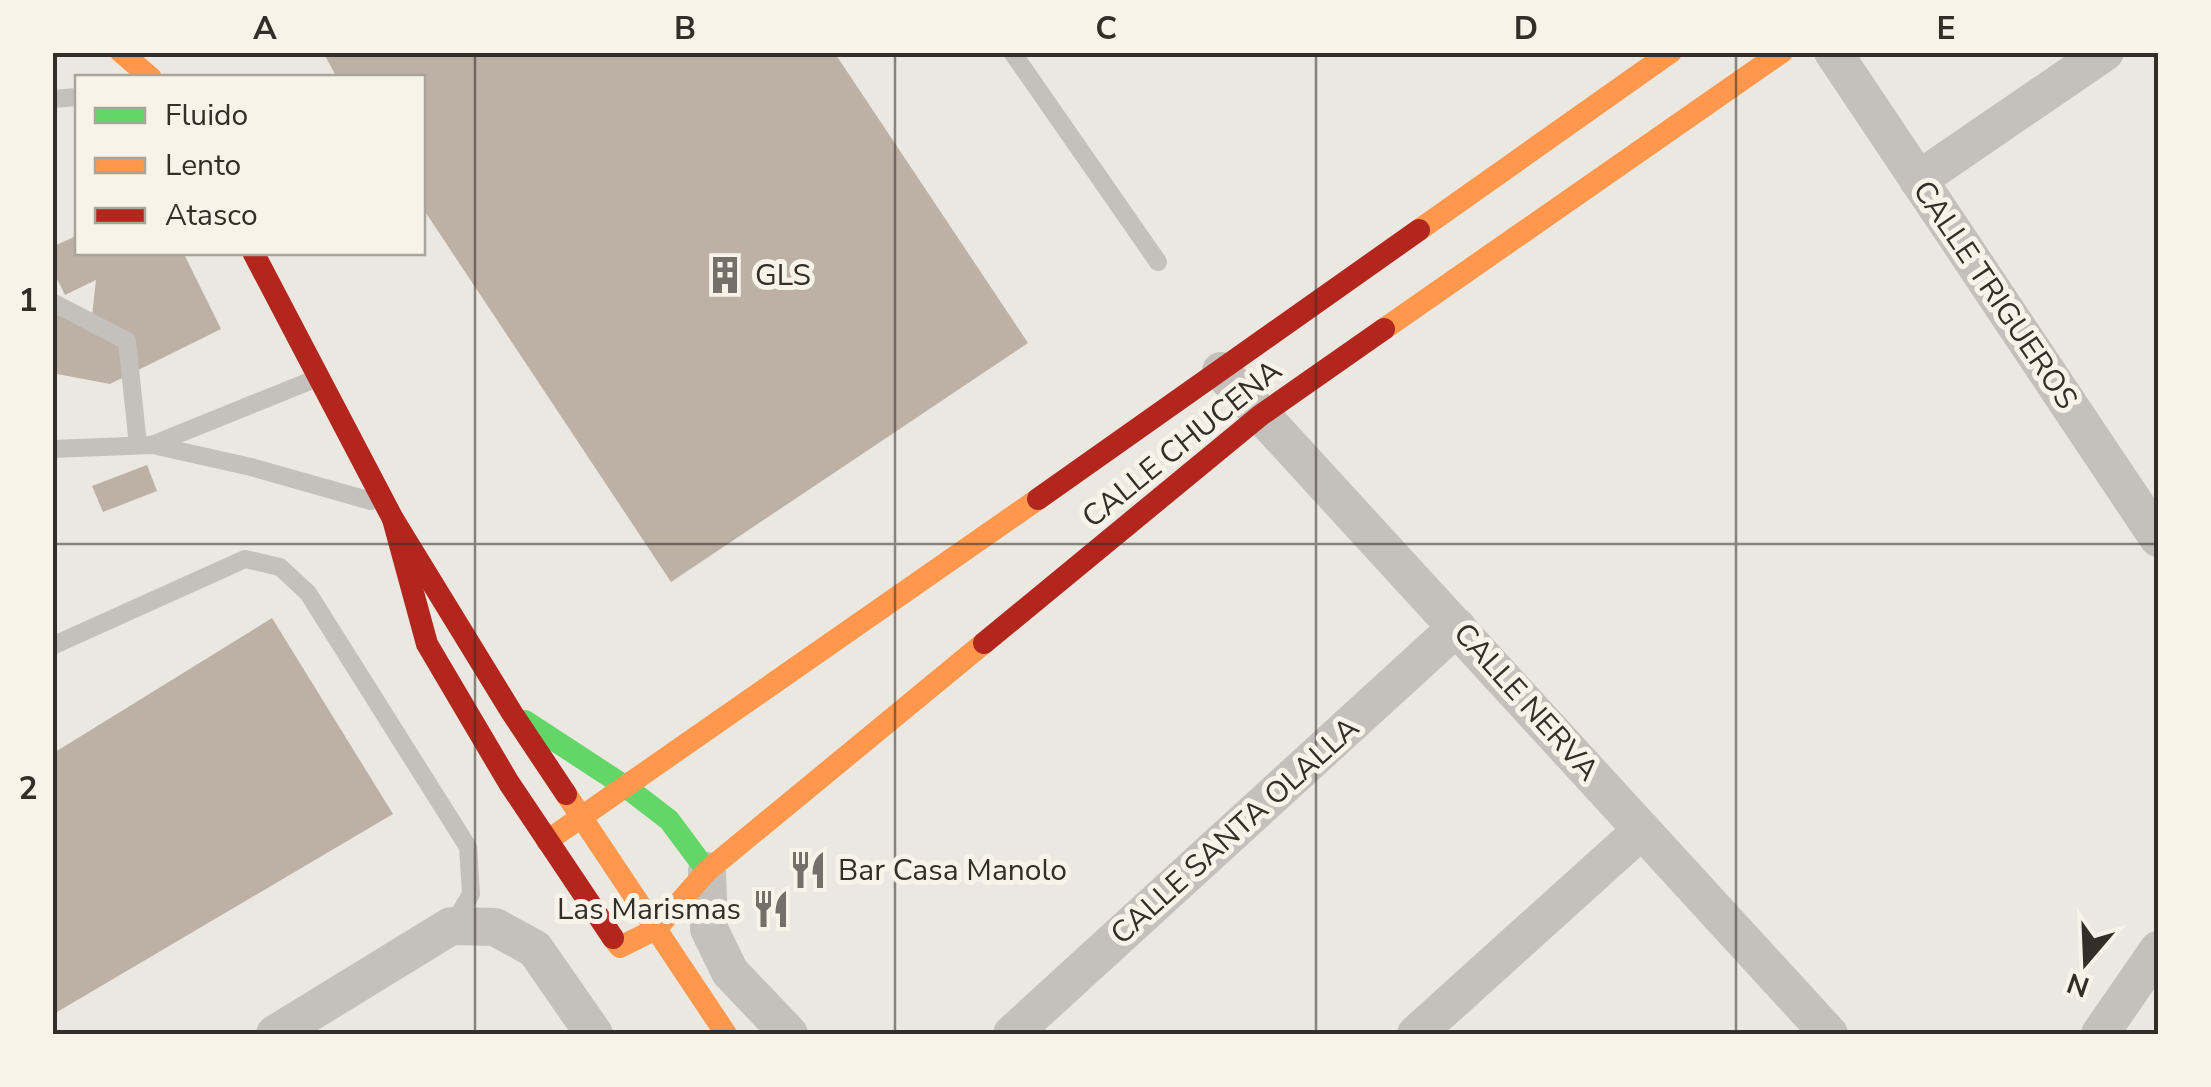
<svg xmlns="http://www.w3.org/2000/svg" width="2211" height="1087" font-family="'Nunito Sans',sans-serif">
<style>
.building{fill:#bdb0a5}
.lines{fill:none;stroke-linecap:round;stroke-linejoin:round}
.lane{stroke:#c4c0bb;stroke-width:18}
.street{stroke:#c4c0bb;stroke-width:38}
.fast{stroke:#63d668;stroke-width:22}
.slow{stroke:#ff974d;stroke-width:22}
.jam{stroke:#b3261e;stroke-width:22}
.grid{fill:none;stroke:#342e29;stroke-width:2.5;stroke-opacity:0.55}
.labels{text-anchor:middle;dominant-baseline:central;stroke-width:10;stroke-linejoin:round;paint-order:stroke}
.poi-label{font-size:30px;fill:#342e29;stroke:#f7f3e9;text-anchor:start}
.street-label{font-size:30px;fill:#342e29;stroke:#f7f3e9}
.neatline{fill:none;stroke:#342e29;stroke-width:4}
.grid-label{font-size:32px;text-anchor:middle;font-weight:bold;fill:#342e29}
</style>
<rect width="100%" height="100%" fill="#ebe8e1"/>
<g class="building">
<polygon points="323,52 834,52 1028,343 671,582 422,207 422,78 337,78"/>
<polygon points="78,235 78,252 183,252 221,329 110,384 52,373 52,309 92,316 96,280 65,295 52,269 52,247"/>
<polygon points="147,465 157,491 103,512 92,486"/>
<polygon points="272,618 393,814 52,1015 52,754"/>
</g>
<g class="lines">
<g class="lane">
<polyline points="1012,52 1158,262"/>
<polyline points="52,99 78,97"/>
<polyline points="52,302 127,341 138,445"/>
<polyline points="154,444 315,379"/>
<polyline points="52,449 153,445 251,467 371,501"/>
<polyline points="52,646 245,559 280,567 308,593 468,847 471,894 452,926"/>
</g>
<g class="street">
<polyline points="1833,52 2158,538"/>
<polyline points="1918,180 2105,52"/>
<polyline points="1221,371 1829,1034"/>
<polyline points="707,871 709,929 730,972 789,1034"/>
<polyline points="275,1034 451,926 495,927 535,949 594,1034"/>
<polyline points="1012,1034 1457,627"/>
<polyline points="1416,1034 1642,830"/>
<polyline points="2100,1034 2158,950"/>
</g>
<polyline class="fast" points="525,721 626,787 669,820 707,871"/>
<g class="slow">
<polyline points="121,52 151,78"/>
<polyline points="1419,230 1671,52"/>
<polyline points="1384,329 1782,52"/>
<polyline points="566,794 726,1034"/>
<polyline points="547,841 1038,499"/>
<polyline points="613,938 620,947 656,929 707,871 984,643"/>
</g>
<g class="jam">
<polyline points="253,252 393,519 512,713 566,794"/>
<polyline points="1038,499 1419,230"/>
<polyline points="393,519 427,644 509,783 613,938"/>
<polyline points="984,643 1261,415 1384,329"/>
</g>
</g>
<path class="grid" d="M475,52V1034M895,52V1034M1316,52V1034M1736,52V1034M52,544H2158"/>
<defs>
<g id="building-bare" transform="scale(3)"><path d="M-4-6H4V6H1V3H-1V6H-4ZM-2.5-4.3h1.7v1.8h-1.7ZM.8-4.3h1.7v1.8H.8ZM-2.5-1h1.7V.8h-1.7ZM.8-1h1.7V.8H.8Z" fill="#746f69" stroke="#f7f3e9" stroke-width="2.5" paint-order="stroke"/></g>
<g id="restaurant-bare" transform="scale(3)"><path d="M-5-6h1v4h1v-4h1v4h1v-4h1v5L-1.5 .5V6h-2V.5L-5-1ZM5-6V6H3V1.5H1.5Q1.5-4 5-6Z" fill="#746f69" stroke="#f7f3e9" stroke-width="2.5" paint-order="stroke"/></g>
</defs>
<g fill-rule="evenodd">
<use href="#building-bare" x="725" y="275"/>
<use href="#restaurant-bare" x="808" y="870"/>
<use href="#restaurant-bare" x="771" y="909"/>
</g>
<g class="labels">
<g class="poi-label">
<text x="755" y="275">GLS</text>
<text x="838" y="870">Bar Casa Manolo</text>
<text x="741" y="909" text-anchor="end">Las Marismas</text>
</g>
<g class="street-label">
<text transform="translate(1995 295) rotate(56)">CALLE TRIGUEROS</text>
<text transform="translate(1182 444) rotate(-39)">CALLE CHUCENA</text>
<text transform="translate(1526 702) rotate(48)">CALLE NERVA</text>
<text transform="translate(1235 831) rotate(-42)">CALLE SANTA OLALLA</text>
</g>
</g>
<rect width="2211" height="1087" fill="none" stroke="#f7f3e9" stroke-width="110"/>
<rect x="75" y="75" width="350" height="180" fill="#f7f3e9" stroke="#a9a49c" stroke-width="2.5"/>
<rect x="95" y="108" width="50" height="15" fill="#63d668" stroke="#a9a49c" stroke-width="2.5"/>
<text x="165" y="125" font-size="30" fill="#342e29">Fluido</text>
<rect x="95" y="158" width="50" height="15" fill="#ff974d" stroke="#a9a49c" stroke-width="2.5"/>
<text x="165" y="175" font-size="30" fill="#342e29">Lento</text>
<rect x="95" y="208" width="50" height="15" fill="#b3261e" stroke="#a9a49c" stroke-width="2.5"/>
<text x="165" y="225" font-size="30" fill="#342e29">Atasco</text>
<g transform="translate(2086 962) rotate(199)" stroke="#f7f3e9" stroke-width="8" paint-order="stroke">
<path d="M0-8L18 38L0 25L-18 38Z" fill="#342e29"/>
<text y="-15" font-size="28" font-weight="bold" text-anchor="middle" fill="#342e29">N</text>
</g>
<rect x="55" y="55" width="2101" height="977" class="neatline"/>
<g class="grid-label">
<text x="265" y="39">A</text>
<text x="685" y="39">B</text>
<text x="1106" y="39">C</text>
<text x="1526" y="39">D</text>
<text x="1946" y="39">E</text>
<text x="28" y="311">1</text>
<text x="28" y="799">2</text>
</g>
</svg>
